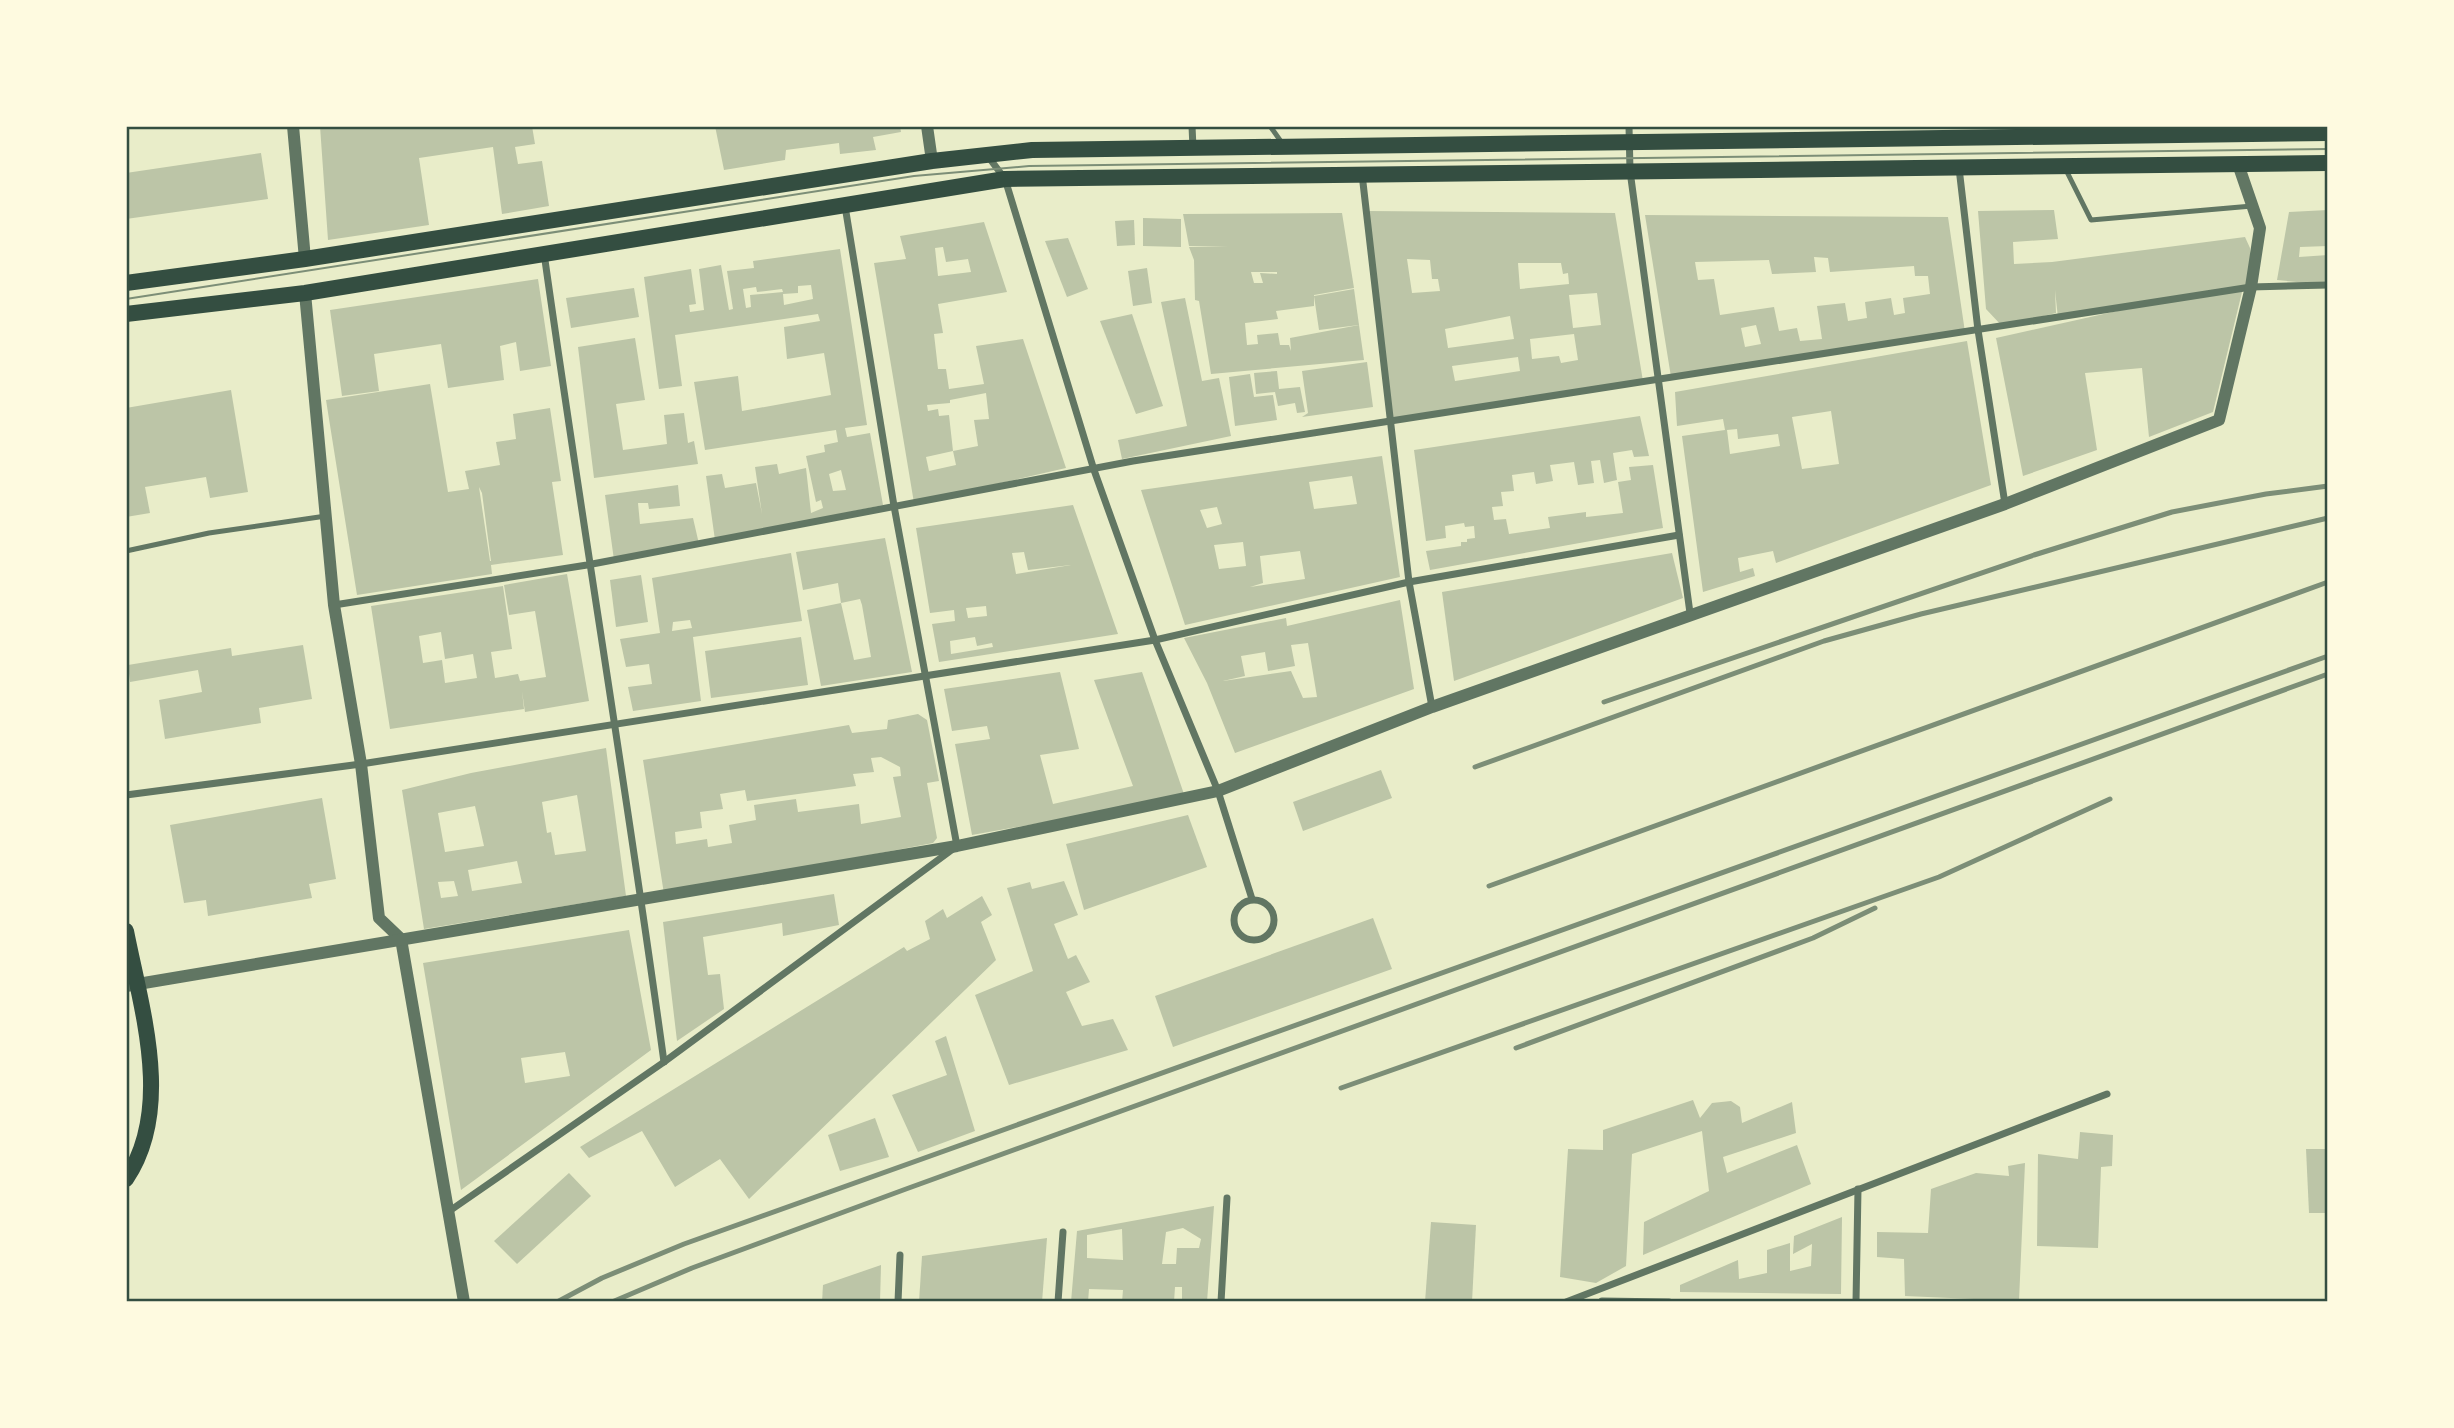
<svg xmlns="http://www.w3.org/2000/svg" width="2454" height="1428" font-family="'DM Sans',sans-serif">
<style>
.building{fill:#bcc5a7;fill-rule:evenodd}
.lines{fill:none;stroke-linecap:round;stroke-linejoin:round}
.service{stroke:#617663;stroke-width:5}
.minor{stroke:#617663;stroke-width:7}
.tertiary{stroke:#617663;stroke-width:12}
.primary{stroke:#344e41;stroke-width:16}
.tram{stroke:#7c8e77;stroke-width:2}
.rail{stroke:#7c8e77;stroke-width:5}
.neatline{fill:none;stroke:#344e41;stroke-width:2.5}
</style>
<rect width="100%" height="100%" fill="#e9edc9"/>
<g class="building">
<polygon points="320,126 532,126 535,144 515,147 518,164 542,161 549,206 502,214 493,147 419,158 429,225 328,240"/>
<polygon points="715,126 900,126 901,132 873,137 876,150 840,154 839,143 786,150 785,160 724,170"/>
<polygon points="261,153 268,199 126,219 126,173"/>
<polygon points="2054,210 2058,239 2013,242 2014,264 2052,262 2245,237 2250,248 2251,287 2243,288 2213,412 2149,437 2142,368 2085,373 2097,450 2023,476 1996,338 2135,307 2058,318 2055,290 2056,313 2002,326 1986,309 1978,211"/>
<polygon points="2328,210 2328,246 2300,247 2299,257 2328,255 2328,285 2277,280 2289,212"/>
<path d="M1367,211L1615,213L1643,381L1393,421ZM1407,259L1430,260L1432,279H1438L1440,291L1412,293ZM1518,263H1561L1563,274L1568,273L1569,284L1520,289ZM1597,293L1601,325L1573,328L1569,295ZM1510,316L1514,339L1448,348L1445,329ZM1574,334L1578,360L1561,363L1559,356L1532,359L1530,339ZM1518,357L1520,371L1455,381L1452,366Z"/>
<path d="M1342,213L1354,288L1314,295V306L1276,311L1278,319L1245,323L1247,345L1258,344L1257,335L1278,333L1280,345H1289L1291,351L1290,338L1359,325L1364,360L1211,374L1199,301L1195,300L1194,260L1189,247L1228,246H1189L1183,214ZM1251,272H1277V274L1260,273L1263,283H1254Z"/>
<path d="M1645,215L1948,217L1965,332L1671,377ZM1814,257L1828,258L1830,272L1914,266L1915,276H1928L1930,294L1903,298L1905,313L1894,315L1891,298L1865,302L1867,318L1848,321L1845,303L1817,306L1822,339L1800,341L1797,328L1779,331L1774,307L1720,315L1714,279L1698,280L1695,262L1769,260L1772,274L1816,272ZM1756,325L1761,344L1745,347L1741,328Z"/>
<polygon points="1143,218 1181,219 1181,247 1143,246"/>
<polygon points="1134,220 1135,245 1117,246 1115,221"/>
<path d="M984,222L1007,292L938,304L943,333L934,334L938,369H946L949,389L984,384L976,346L1023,339L1066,468L914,503L874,263L906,259L900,236ZM943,247L946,262L968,259L971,272L938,276L935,248ZM986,393L989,419L974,420L978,446L953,451L956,465L929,471L926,457L953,451L949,415L939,416L938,409L928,411L927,405L950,403V400Z"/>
<polygon points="1068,238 1088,289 1067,297 1045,241"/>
<path d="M840,249L867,425L845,428L847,437L870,433L883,505L715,540L706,476L722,474L725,488L756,483L762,514L755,467L777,464L779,474L806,468L811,513L823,508L821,500L816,502L806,456L825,452L824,445L838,442L836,430L705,450L694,382L738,376L742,411L831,395L824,353L787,359L784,327L820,321L818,314L675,335L682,386L659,389L644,277L691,269L696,304L689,305L690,312L704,310L699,269L721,265L729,310L733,309L727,271L754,268L753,261ZM811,285L813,299L784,305L783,294L798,293V286ZM756,287L757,292L782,289L783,292L750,295L751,307L746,308L743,289ZM841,470L846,490L833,491L829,474Z"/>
<polygon points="1147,268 1152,303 1133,306 1128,271"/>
<polygon points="538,279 551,366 520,371 516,342 500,346 504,380 448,388 441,344 374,354 379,391 342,396 330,310"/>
<polygon points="634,288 639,317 571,328 566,298"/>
<polygon points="1354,289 1359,325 1319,330 1314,296"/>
<polygon points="1185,298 1202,381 1219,378 1231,436 1122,459 1118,440 1187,426 1161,302"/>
<polygon points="1132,314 1163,406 1136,414 1100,321"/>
<polygon points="635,338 645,400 616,404 623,450 667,444 664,415 684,413 688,443 694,441 698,464 594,478 578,347"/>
<path d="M1967,341L1991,485L1776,563L1773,551L1738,558L1740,572L1753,568L1755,576L1703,592L1682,436L1725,430L1723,419L1677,426L1675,392ZM1831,411L1839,464L1802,469L1792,417ZM1737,429L1738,439L1778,434L1780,446L1730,454L1727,430Z"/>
<polygon points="1367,362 1373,407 1302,417 1308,413 1302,371"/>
<polygon points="1277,371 1279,389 1300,387 1305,412 1297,413 1295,403 1278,406 1275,392 1256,394 1254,373"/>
<polygon points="1250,374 1254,397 1273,395 1277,420 1235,426 1229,377"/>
<path d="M430,384L448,492L469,489L465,471L500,465L496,442L516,439L513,414L550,408L561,481L552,482L563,555L491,565L492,574L357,595L326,400ZM479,487L482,493L491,561H490Z"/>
<polygon points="231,390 248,492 210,498 206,477 145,487 150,513 126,517 126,408"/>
<polygon points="1640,416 1649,456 1634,457 1632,450 1613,453 1617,480 1604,483 1600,460 1591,461 1594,483 1578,485 1574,462 1550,465 1553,481 1536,484 1534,472 1512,475 1514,491 1501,492 1503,506 1492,507 1494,520 1506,519 1509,534 1550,528 1548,517 1586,512 1586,517 1623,513 1618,482 1631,480 1629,467 1653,465 1663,528 1430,570 1426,551 1461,546 1461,542 1467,542 1467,539 1475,538 1474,526 1465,527 1464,523 1445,526 1446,538 1426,541 1414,450"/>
<path d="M1382,456L1400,577L1185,625L1141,490ZM1352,476L1357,504L1314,509L1309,482ZM1217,507L1222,524L1207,528L1200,510ZM1243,542L1246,566L1219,569L1214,545ZM1300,551L1305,579L1250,587L1263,583L1260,556Z"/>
<polygon points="678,485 680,506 649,509 648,503 638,503 640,524 693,518 699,544 614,560 605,495"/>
<path d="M1073,505L1118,634L939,662L932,624L955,621L954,610L930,613L916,528ZM1024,552L1028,570L1071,565L1016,574L1012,553ZM986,606L987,616L968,618L966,608ZM975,637L977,646L992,643L993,647L951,654L950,641Z"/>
<polygon points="885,538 912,672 821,686 807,610 841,603 854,660 871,657 862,605 860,599 841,603 838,583 803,590 796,552"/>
<path d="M791,553L802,621L693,637L701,701L633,711L628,687L652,684L649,664L626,667L620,639L660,633L652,578ZM690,620L692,628L672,631L673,622Z"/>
<polygon points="1672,553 1683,598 1454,681 1442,592"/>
<path d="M567,574L589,701L525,712L522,691L524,709L390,729L371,606L503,586L512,649L491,652L495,678L518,674L520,681L546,677L535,611L509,615L504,585ZM441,632L445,659L473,654L477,678L445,683L442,660L423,663L419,636Z"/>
<polygon points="641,575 648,622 616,627 610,580"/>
<path d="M1400,600L1414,689L1235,753L1207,683L1184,638L1286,618L1287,626ZM1308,643L1317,697L1303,698L1291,671L1223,681L1245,676L1241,656L1265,652L1268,671L1295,666L1291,645Z"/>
<polygon points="801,637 808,685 711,698 705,651"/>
<polygon points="303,645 312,699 259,708 261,723 165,739 159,700 202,692 198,670 130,682 128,665 231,648 232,656"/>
<polygon points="1060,672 1079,749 1040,755 1053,804 1133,786 1094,680 1142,672 1185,797 972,835 955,744 990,739 987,726 952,731 944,689"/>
<path d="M918,714L927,720L939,781L927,783L937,838L933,843L664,894L643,760L849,725L852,733L887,729L888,720ZM881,757L900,767L901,776L893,777L901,817L861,824L859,804L798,812L796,799L754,805L756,820L729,825L732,843L708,847L707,839L676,844L675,832L702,828L700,812L723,809L720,794L745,790L747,801L856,786L853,774L874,772L871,758Z"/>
<path d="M606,748L626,896L424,929L402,790L471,773ZM577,795L586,851L555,855L551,832L547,833L542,802ZM475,806L484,846L445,852L438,813ZM517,861L522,883L472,891L468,870ZM454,881L458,896L441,898L438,882Z"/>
<polygon points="1381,770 1392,798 1303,831 1293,802"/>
<polygon points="322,798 336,879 309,884 312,898 208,916 206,900 184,903 170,825"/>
<polygon points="1188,815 1207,867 1084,910 1066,844"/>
<polygon points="1064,881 1078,915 1054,924 1068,959 1076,955 1090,982 1066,992 1082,1026 1113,1019 1128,1050 1009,1085 975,995 1033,971 1007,888 1030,882 1032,889"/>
<polygon points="834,894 839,925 783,936 782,923 703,937 708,975 720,974 724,1009 677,1041 663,922"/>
<polygon points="982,896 992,915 981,922 996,960 749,1199 720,1159 675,1187 642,1131 589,1158 580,1147 904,947 907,951 930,939 925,921 943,909 947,918"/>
<polygon points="1373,918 1392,969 1173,1047 1155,996"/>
<path d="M629,930L651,1050L461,1190L423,963ZM565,1052L570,1076L525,1083L521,1058Z"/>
<polygon points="946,1036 975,1131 918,1152 892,1095 947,1075 935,1041"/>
<polygon points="1693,1100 1700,1118 1712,1103 1731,1101 1740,1107 1742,1123 1792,1102 1796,1133 1723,1157 1727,1173 1797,1145 1811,1184 1643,1255 1644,1222 1709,1191 1702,1131 1632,1154 1626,1266 1596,1283 1560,1277 1568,1149 1603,1150 1603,1130"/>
<polygon points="875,1118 889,1157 840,1171 828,1135"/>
<polygon points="2080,1132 2113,1135 2112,1166 2101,1167 2098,1248 2037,1246 2038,1154 2078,1159"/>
<polygon points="2306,1149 2328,1149 2328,1213 2309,1213"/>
<polygon points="2025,1163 2019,1301 1905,1296 1904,1259 1877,1257 1877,1232 1928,1233 1931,1189 1976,1173 2009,1176 2008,1166"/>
<polygon points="569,1173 591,1196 517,1264 494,1241"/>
<path d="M1214,1206L1207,1302H1182V1287H1175L1174,1302H1122L1123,1290L1089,1289L1088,1302H1071L1077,1231ZM1183,1228L1201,1239L1199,1248H1177L1176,1264H1162L1166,1232ZM1122,1229L1123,1260L1087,1258V1235Z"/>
<polygon points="1842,1217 1841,1294 1680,1292 1680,1285 1738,1260 1739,1279 1767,1273 1767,1250 1790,1243 1790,1271 1811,1266 1812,1244 1793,1254 1794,1236"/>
<polygon points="1431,1222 1476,1225 1472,1302 1425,1302"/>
<polygon points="1047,1238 1042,1302 919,1302 922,1256"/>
<polygon points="881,1265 880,1302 822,1302 823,1285"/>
</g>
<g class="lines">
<g class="service">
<polyline points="1270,126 1282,143"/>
<polyline points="2065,168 2091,220 2252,206"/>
<polyline points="126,551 209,533 326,516"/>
</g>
<g class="minor">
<polyline points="1192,126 1193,148"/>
<polyline points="1629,126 1630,171 1690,613"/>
<polyline points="987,155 1005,179 1094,470 1155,640 1218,791 1252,899"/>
<polyline points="1959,168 1978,330 2005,504"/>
<polyline points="1362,174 1409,582 1432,707"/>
<path d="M544,253C582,523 627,792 664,1062"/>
<polyline points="334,605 587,565 1133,461 2251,287 2328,285"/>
<polyline points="126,795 361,764 1155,640 1409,582 1679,535"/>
<circle cx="1254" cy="920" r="20"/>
<polyline points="448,1212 664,1062 957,846 894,506 845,206"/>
<polyline points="1602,1301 1669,1302"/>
<polyline points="898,1302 900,1255"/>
<polyline points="1058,1302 1063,1232"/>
<polyline points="1221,1302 1227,1198"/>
<polyline points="1566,1302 2107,1094"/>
<polyline points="1856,1302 1858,1189"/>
</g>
<g class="tertiary">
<polyline points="293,126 305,259"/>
<polyline points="927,126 932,161"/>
<polyline points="305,293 334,605 361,764 379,918 401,939 464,1302"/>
<polyline points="126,986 957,846 1218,791 1432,707 2005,504 2219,420 2251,287 2260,228 2238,164"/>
</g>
<g class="primary">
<polyline points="126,283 305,259 932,161 1032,150 2328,133"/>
<polyline points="126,314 305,293 1005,179 2328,163"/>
<path d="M126,931C141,1008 174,1108 126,1179"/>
</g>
<polyline class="tram" points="126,299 914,176 1029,166 2328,149"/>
<g class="rail">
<polyline points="1604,702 2034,555 2172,512 2266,494 2328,486"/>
<polyline points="1475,767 1824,641 1921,614 2328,518"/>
<polyline points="1489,886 2328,582"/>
<polyline points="1516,1048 1813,938 1875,908"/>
<polyline points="1341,1088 1939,877 2110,799"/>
<polyline points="557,1302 602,1278 684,1244 2328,656"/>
<polyline points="612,1302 692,1268 906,1189 2328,674"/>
</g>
</g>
<rect width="2454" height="1428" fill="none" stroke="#fefae0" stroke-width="256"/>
<rect x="128" y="128" width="2198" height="1172" class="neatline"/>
</svg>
